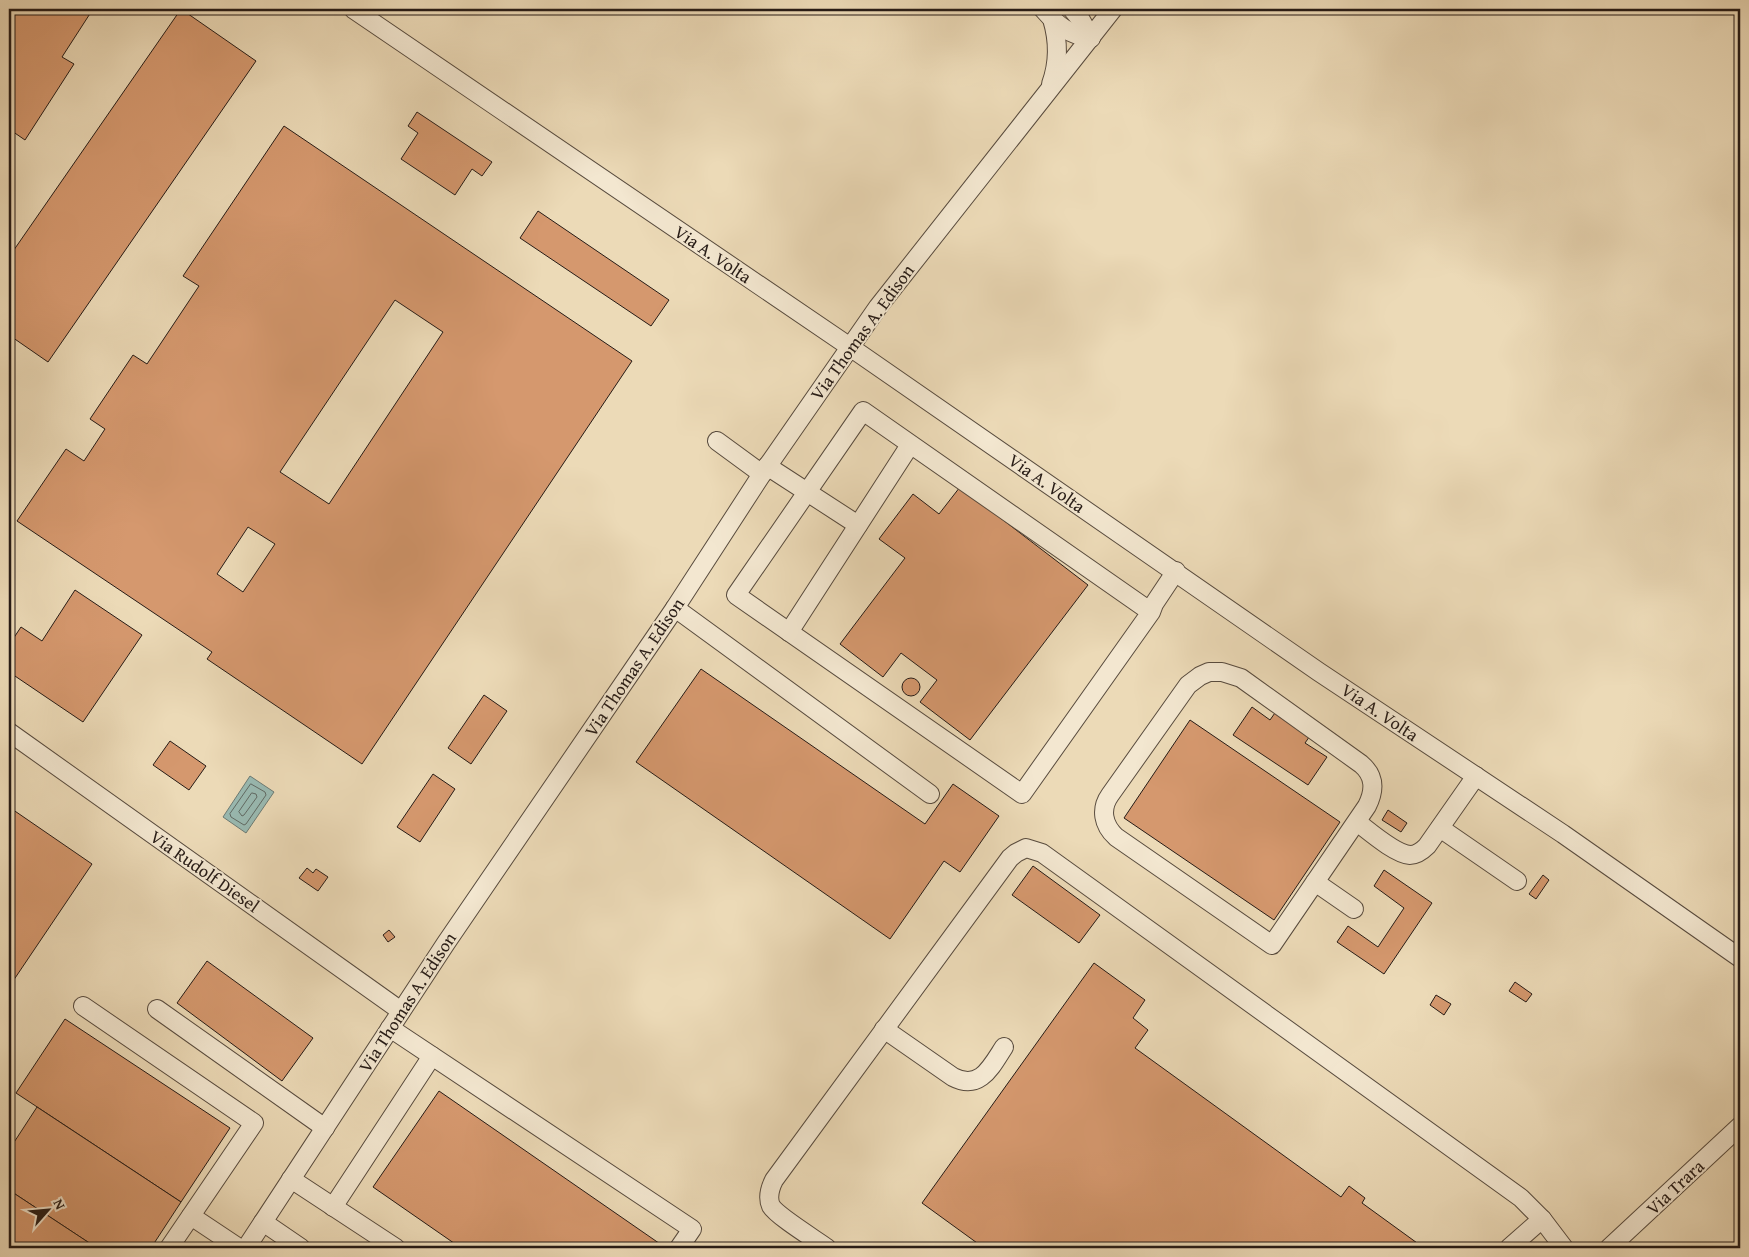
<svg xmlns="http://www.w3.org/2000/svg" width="1749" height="1257" font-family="'Gentium Book Plus',serif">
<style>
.water{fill:#99bab2;stroke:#6b7a74}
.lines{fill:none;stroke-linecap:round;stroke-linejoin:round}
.shore{stroke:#606a64;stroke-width:1}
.building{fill:#d5986e;stroke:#261b16;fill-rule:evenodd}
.minor-casing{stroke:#584b3e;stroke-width:20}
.minor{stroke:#f3e7d0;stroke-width:18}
.labels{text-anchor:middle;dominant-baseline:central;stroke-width:4;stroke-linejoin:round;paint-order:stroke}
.street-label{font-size:18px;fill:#261b16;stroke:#f3e7d0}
</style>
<rect width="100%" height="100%" fill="#ecdab7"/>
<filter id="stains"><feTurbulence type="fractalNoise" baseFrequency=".004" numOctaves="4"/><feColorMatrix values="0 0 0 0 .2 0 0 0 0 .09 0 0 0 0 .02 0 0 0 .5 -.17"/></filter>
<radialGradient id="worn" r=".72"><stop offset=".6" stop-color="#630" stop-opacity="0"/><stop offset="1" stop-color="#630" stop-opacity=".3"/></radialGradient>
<polygon class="water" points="250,776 274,792 246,833 223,817"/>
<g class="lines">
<g class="shore">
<polygon points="251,784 265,792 266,795 246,824 244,825 231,817 230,814"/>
<polygon points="252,793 256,794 257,797 244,815 242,816 239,812"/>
</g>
</g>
<g class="building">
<polygon points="9,9 93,9 62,57 74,64 25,140 9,129"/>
<polygon points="181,9 256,61 48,362 9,335 9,257"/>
<polygon points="417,112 492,162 482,176 472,169 455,195 401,159 418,133 408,126"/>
<path d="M284,126L632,361L362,764L207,659L212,652L17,521L66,449L84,461L105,429L90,419L133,355L147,364L199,286L183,276ZM395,300L443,332L329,504L280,472ZM248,527L275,544L243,592L217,574Z"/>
<polygon points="538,211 669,300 651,326 520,238"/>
<polygon points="960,487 1088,585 970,740 920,702 937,680 901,653 883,677 840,644 905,558 879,539 913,494 939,514"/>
<polygon points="75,590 142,635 83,722 9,672 9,645 21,627 42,641"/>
<polygon points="701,669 925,824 953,784 999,816 960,872 944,861 890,939 636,762"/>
<circle cx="911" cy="687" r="9"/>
<polygon points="484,695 507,711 471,764 448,748"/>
<polygon points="1252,707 1270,720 1277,710 1312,733 1305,743 1327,757 1308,785 1233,735"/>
<polygon points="1190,720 1340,822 1274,920 1124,818"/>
<polygon points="170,741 206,766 189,790 153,765"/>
<polygon points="433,774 455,789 420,842 397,827"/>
<polygon points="9,807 92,864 9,987"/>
<polygon points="1388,810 1407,823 1401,832 1382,820"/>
<polygon points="1033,866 1100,915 1079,943 1012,895"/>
<polygon points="307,868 313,873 316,869 328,877 318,891 299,878"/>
<polygon points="1384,870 1432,903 1384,974 1337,942 1348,926 1378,947 1404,908 1374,886"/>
<polygon points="1543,875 1549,880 1536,899 1529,894"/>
<polygon points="389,930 395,937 388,942 383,935"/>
<polygon points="207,961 313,1038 282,1081 177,1003"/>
<polygon points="1094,963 1145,1000 1133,1018 1148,1030 1135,1048 1341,1197 1349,1186 1365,1198 1362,1203 1424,1248 984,1248 922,1203"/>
<polygon points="1515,982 1532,994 1526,1002 1509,991"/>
<polygon points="1436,995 1451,1004 1444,1015 1430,1005"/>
<polygon points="65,1019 230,1128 181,1202 16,1093"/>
<polygon points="439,1091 666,1248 461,1248 373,1187"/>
<polygon points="37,1107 181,1202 151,1248 97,1248 9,1190 9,1150"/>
<polygon points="9,1190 97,1248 9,1248"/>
</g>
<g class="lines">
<g class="minor-casing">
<g id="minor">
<polyline points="353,9 850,347 1319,672 1563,834 1740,958"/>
<path d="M1043,9C1057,25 1069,35 1091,38"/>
<polyline points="1072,9 1081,20 1091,38"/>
<path d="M1051,84C1059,62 1059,42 1052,19"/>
<polyline points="717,441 762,474"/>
<polyline points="767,466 858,525"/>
<polyline points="675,608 930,794"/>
<polyline points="1151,612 863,411 736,595 1022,794 1151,612 1154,604 1176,571"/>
<polyline points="789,632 910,445"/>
<path d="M1209,672H1222L1241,678L1361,764C1375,776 1375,790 1367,806L1272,945L1116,837C1103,825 1100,809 1110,795L1188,685L1200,676Z"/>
<polyline points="9,732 401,1011"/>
<path d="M1357,822C1369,831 1395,854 1410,855C1417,855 1422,851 1427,846L1476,776"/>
<polyline points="1440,828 1517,881"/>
<polyline points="1315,882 1354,909"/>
<polyline points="83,1006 254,1123 169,1248"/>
<polyline points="157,1009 325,1128"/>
<polyline points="390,1028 692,1229 679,1248"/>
<path d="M884,1029L953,1077C980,1091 991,1067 1004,1047"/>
<polyline points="291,1179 396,1248"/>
<polyline points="333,1207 432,1056"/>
<polyline points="191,1216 239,1248"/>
<polyline points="263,1222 301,1248"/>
<polyline points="246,1248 446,943 675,608 762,474 878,307 1113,9"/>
<path d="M827,1248C816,1240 777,1216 771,1206C767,1197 770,1188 774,1180L1010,858L1016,853L1026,848L1042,853L1521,1198L1542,1219L1564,1248"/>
<polyline points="1509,1248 1542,1219"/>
<polyline points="1609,1248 1740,1126"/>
</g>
</g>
<use href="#minor" class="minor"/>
</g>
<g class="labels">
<g class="street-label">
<text transform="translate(713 254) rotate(34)">Via A. Volta</text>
<text transform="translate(862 332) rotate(-54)">Via Thomas A. Edison</text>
<text transform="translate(1047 483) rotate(35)">Via A. Volta</text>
<text transform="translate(634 667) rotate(-56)">Via Thomas A. Edison</text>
<text transform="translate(1380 712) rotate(34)">Via A. Volta</text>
<text transform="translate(205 871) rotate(35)">Via Rudolf Diesel</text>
<text transform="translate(407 1002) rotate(-57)">Via Thomas A. Edison</text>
<text transform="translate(1675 1187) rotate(-43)">Via Trara</text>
</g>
</g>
<rect width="1749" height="1257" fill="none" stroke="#ecdab7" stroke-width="30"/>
<rect x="10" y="10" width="1729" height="1237" fill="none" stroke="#261b16" stroke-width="2.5"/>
<rect x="15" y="15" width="1719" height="1227" fill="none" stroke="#261b16"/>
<g transform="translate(48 1210) rotate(63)" stroke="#f3e7d0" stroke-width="4" paint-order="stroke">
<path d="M0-4L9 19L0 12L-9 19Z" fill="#261b16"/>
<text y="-8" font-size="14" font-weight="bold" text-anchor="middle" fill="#261b16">N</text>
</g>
<rect width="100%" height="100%" filter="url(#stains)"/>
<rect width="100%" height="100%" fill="url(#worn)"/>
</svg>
